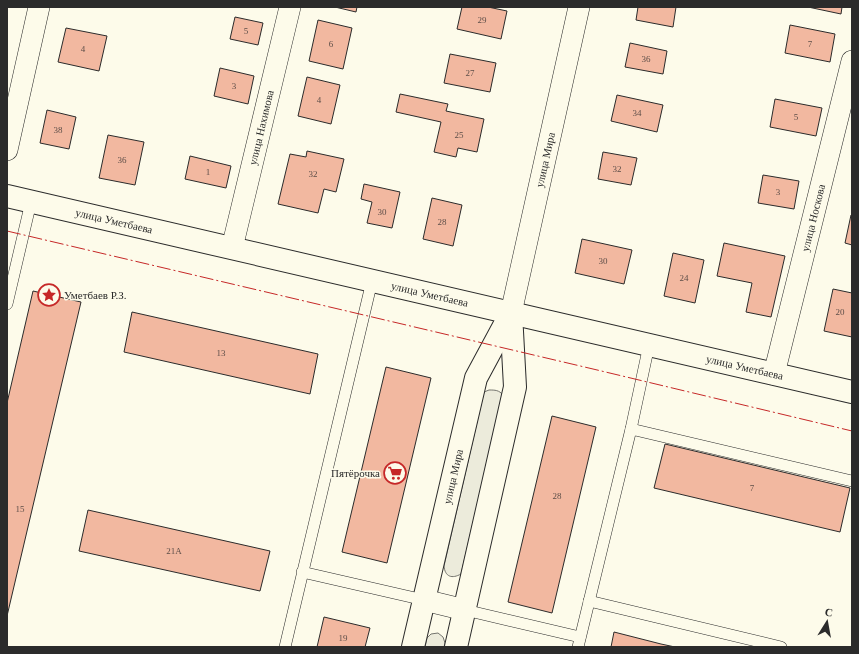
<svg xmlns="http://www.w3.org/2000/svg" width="859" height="654" font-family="Georgia,serif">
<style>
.green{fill:#ecebdb;stroke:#74746e}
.building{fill:#f2b8a0;stroke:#2b2b2b}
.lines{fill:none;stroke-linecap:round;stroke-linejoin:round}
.service-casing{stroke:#2b2b2b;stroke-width:12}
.minor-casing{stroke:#2b2b2b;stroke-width:22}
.tertiary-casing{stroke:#2b2b2b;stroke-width:24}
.primary-casing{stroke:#2b2b2b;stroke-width:24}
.service{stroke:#fdfbea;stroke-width:11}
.minor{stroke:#fdfbea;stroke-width:21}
.tertiary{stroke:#fdfbea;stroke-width:22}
.primary{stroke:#fdfbea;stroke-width:22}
.power{stroke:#c62828;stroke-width:1;stroke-dasharray:14 3 2 3;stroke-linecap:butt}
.labels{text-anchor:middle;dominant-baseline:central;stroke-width:3;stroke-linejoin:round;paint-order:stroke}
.number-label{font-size:9px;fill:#5d4e48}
.street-label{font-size:11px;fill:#2b2b2b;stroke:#fdfbea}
.poi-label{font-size:11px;fill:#2b2b2b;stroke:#fdfbea;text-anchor:start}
</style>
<rect width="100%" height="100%" fill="#fdfbea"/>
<g class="green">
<path d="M489,390C495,390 499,390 503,395L461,574C452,579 445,577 444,566L483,396L484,392Z"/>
<polygon points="438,633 443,637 445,643 444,647 425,647 427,638 431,634"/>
</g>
<g class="building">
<polygon points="335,7 357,7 356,12"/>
<polygon points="462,7 488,7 507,11 501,39 457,29"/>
<polygon points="638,7 676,7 673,27 636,20"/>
<polygon points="808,7 842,7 841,14"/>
<polygon points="235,17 263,23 258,45 230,39"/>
<polygon points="318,20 352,28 343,69 309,61"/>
<polygon points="790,25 835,34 830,62 785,53"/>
<polygon points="66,28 107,36 99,71 58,62"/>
<polygon points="630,43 667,51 663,74 625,67"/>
<polygon points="450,54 496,63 490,92 444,83"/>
<polygon points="220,68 254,76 248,104 214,96"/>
<polygon points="307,77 340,85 331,124 298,116"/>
<polygon points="400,94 448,104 446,111 484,119 477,152 458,148 456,157 434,152 441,122 396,112"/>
<polygon points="617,95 663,105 657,132 611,121"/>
<polygon points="775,99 822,108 816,136 770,127"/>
<polygon points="47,110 76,117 69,149 40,143"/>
<polygon points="108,135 144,142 135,185 99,178"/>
<polygon points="307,151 344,159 336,192 324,189 318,213 278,204 290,154 306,157"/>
<polygon points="603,152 637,158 631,185 598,179"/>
<polygon points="190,156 231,166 226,188 185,179"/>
<polygon points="763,175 799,181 794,209 758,203"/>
<polygon points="364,184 400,192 392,228 367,223 372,202 361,199"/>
<polygon points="432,198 462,205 453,246 423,239"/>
<polygon points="851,215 852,215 852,245 845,243"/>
<polygon points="582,239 632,250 624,284 575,273"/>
<polygon points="724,243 785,256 771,317 746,312 752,283 717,276"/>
<polygon points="673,253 704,260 695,303 664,296"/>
<polygon points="833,289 852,293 852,337 824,331"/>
<polygon points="33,291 81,302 7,616 7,403"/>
<polygon points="132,312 318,354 310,394 124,352"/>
<polygon points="386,367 431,378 387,563 342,552"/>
<polygon points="552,416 596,427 552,613 508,602"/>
<polygon points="665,444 850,488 840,532 654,488"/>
<polygon points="88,510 270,551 260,591 79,551"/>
<polygon points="324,617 370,628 365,647 317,647"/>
<polygon points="614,632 661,644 675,647 611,647"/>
</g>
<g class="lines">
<g class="service-casing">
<g id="service">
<polyline points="7,304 31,202"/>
<polyline points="631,429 649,345"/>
<polyline points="302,572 424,600"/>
<polyline points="589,601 781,647"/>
<polyline points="465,610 580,637"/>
<polyline points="285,647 372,281"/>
<polyline points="578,647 631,429 852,481"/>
</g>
</g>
<g class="minor-casing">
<g id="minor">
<polyline points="7,150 39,7"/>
<path id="s1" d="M232,248L290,7"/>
<path id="s2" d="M511,313L579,7"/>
<path id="s3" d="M774,374L852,61"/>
<polyline points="424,600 465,610"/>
</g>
</g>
<g class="tertiary-casing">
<g id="tertiary">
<path id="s4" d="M7,196L511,313"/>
</g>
</g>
<g class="primary-casing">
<g id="primary">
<path id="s5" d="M511,313L852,392"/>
<path id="s6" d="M413,647L476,378L511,313"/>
<polyline points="456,647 515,387 511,313"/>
</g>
</g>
<use href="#service" class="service"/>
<use href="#minor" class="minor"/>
<use href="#tertiary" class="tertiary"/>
<use href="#primary" class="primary"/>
<polyline class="power" points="7,231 593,369 852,431"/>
</g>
<defs>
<g id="sight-ring" transform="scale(1.15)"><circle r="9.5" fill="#fdfbea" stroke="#c62828" stroke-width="1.5"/><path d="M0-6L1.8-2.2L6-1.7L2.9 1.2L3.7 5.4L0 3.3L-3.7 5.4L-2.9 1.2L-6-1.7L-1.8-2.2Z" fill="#c62828"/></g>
<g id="supermarket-ring" transform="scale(1.15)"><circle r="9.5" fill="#fdfbea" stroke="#c62828" stroke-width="1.5"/><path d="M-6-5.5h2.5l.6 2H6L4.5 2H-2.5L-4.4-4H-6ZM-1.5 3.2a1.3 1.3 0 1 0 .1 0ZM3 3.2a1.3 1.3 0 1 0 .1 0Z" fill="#c62828"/></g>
</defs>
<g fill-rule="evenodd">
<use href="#sight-ring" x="49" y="295"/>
<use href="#supermarket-ring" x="395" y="473"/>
</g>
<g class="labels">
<g class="number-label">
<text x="482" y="20">29</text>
<text x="246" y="31">5</text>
<text x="331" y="44">6</text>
<text x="810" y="44">7</text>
<text x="83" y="49">4</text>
<text x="646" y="59">36</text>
<text x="470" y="73">27</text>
<text x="234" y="86">3</text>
<text x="319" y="100">4</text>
<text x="637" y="113">34</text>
<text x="796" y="117">5</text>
<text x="58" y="130">38</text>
<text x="459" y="135">25</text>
<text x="122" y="160">36</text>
<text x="617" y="169">32</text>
<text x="208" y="172">1</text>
<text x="313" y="174">32</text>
<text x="778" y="192">3</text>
<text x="382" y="212">30</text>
<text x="442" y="222">28</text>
<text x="603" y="261">30</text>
<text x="684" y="278">24</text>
<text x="840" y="312">20</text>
<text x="221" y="353">13</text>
<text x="752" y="488">7</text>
<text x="557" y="496">28</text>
<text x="20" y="509">15</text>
<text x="174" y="551">21А</text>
<text x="343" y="638">19</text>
</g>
<g class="street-label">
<text stroke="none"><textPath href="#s1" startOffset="124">улица Нахимова</textPath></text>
<text stroke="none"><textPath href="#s2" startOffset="157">улица Мира</textPath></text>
<text stroke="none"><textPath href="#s3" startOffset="161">улица Носкова</textPath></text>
<text stroke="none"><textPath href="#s4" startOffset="110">улица Уметбаева</textPath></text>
<text stroke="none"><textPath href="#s4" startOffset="434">улица Уметбаева</textPath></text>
<text stroke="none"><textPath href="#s5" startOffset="240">улица Уметбаева</textPath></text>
<text stroke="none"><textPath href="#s6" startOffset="175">улица Мира</textPath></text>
</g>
<g class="poi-label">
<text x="64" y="295">Уметбаев Р.З.</text>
<text x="380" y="473" text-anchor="end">Пятёрочка</text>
</g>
</g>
<rect width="859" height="654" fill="none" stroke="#2b2b2b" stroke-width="16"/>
<g transform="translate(827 622) rotate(11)" stroke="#fdfbea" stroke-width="3" paint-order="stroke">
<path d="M0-3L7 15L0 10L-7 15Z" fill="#2b2b2b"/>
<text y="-6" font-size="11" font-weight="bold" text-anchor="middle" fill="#2b2b2b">С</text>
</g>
</svg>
